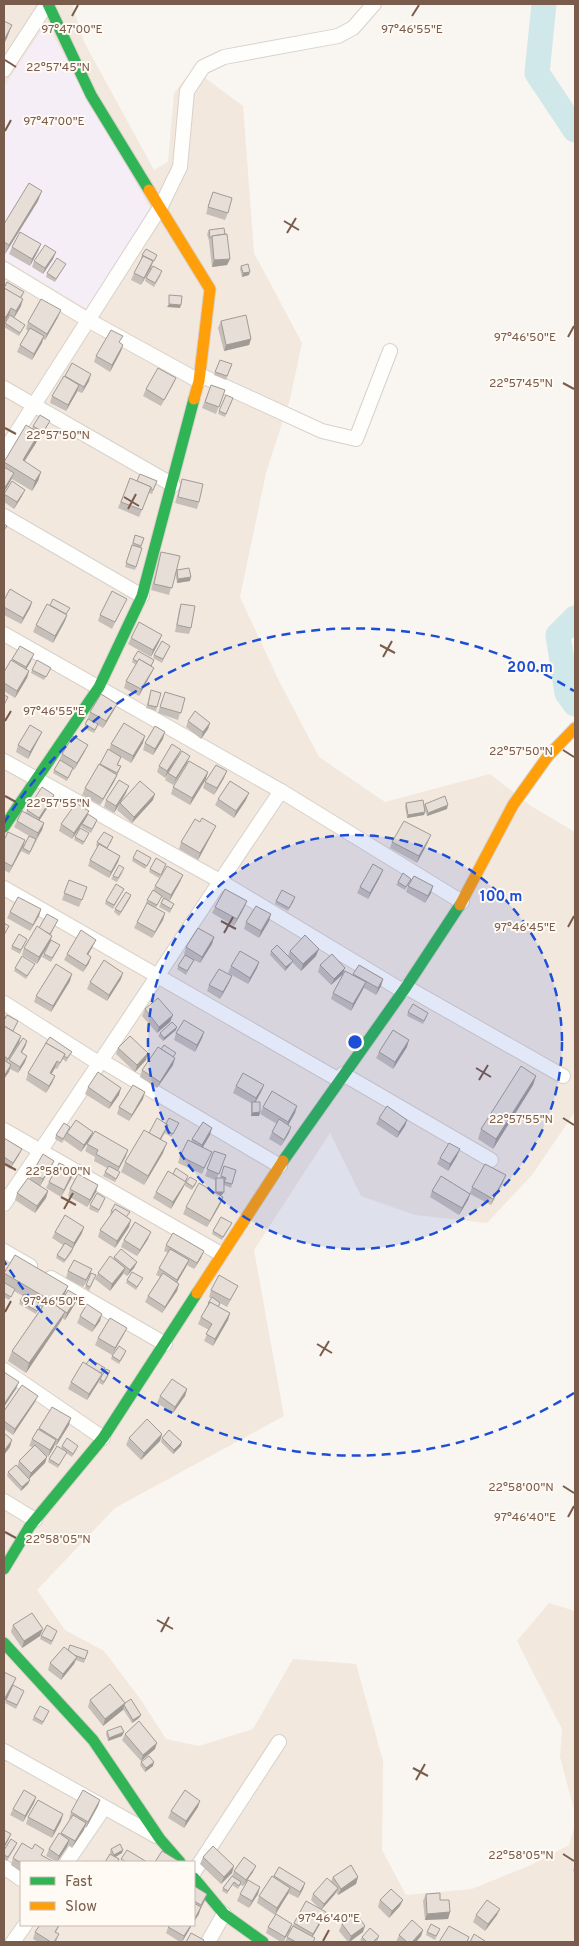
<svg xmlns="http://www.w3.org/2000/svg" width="579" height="1946" font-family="Overpass,sans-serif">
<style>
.residential{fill:#f2e8de;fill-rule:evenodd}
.education{fill:#f6eef6}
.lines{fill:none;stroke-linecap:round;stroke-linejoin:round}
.river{stroke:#d0e8ea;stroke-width:25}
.street-casing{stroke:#d7d1cb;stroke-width:16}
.fast-casing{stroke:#d9d2cb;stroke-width:13}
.slow-casing{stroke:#d9d2cb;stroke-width:13}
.street{stroke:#fefefd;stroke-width:14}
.fast{stroke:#30b455;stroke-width:11}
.slow{stroke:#ff9f0a;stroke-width:11}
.wall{fill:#c6bfb9}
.shaded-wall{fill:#a19b96}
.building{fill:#e6ded7;stroke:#a19b96}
.ticks{fill:none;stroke:#7a5c4d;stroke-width:2}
.ring{fill:none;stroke:#1d4ed8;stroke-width:2.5;stroke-dasharray:9 6}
.ticks-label{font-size:12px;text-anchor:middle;fill:#7a5c4d;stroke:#fffaf3;stroke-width:4;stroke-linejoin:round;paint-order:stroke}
.centre{fill:#1d4ed8;stroke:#fffaf3;stroke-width:2.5}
.ring-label{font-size:15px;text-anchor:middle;font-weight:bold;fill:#1d4ed8;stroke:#fffaf3;stroke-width:4;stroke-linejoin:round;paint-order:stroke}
</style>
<rect width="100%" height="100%" fill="#f9f5f0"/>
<g class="residential">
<path d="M4,4H72L84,42L154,170L168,162L174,93L193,69L243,106L254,253L302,343L290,399L266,473L240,597L278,679L319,757L385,802L490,774L531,806L575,832V1112L532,1175L487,1223L415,1215L361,1196L330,1133L254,1250L284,1416L115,1508L37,1590L65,1630L104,1651L141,1700L166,1739L199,1746L253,1729L293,1659L356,1664L383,1761L382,1850L406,1895L472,1889L531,1865L569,1845L575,1824V1942H4ZM21,1862H194V1925H21Z"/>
<polygon points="549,1603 575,1611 575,1813 560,1757 562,1729 517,1641"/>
</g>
<polygon class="education" points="46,23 150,208 87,309 4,259 4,87"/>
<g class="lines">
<g class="river">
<polyline points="544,4 537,73 575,130"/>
<polyline points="575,618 558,635 567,693 575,704"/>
</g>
<g class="street-casing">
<g id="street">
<polyline points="4,70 47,4"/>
<polyline points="4,269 88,320 199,381"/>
<polyline points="200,375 322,431 356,439 390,351"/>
<polyline points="4,388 173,485"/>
<polyline points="4,452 161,206 180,167 187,91 203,67 224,57 338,36 353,28 374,4"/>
<polyline points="4,516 142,596"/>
<polyline points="4,634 281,791 462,902"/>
<polyline points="4,761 220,881 403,991"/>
<polyline points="4,888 339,1080"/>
<polyline points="406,987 563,1076"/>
<polyline points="4,1003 100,1064"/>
<polyline points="102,1061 280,1166"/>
<polyline points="343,1074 491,1160"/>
<polyline points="4,1130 221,1254"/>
<path d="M4,1204C98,1068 188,928 281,791"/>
<polyline points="4,1251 30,1266"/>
<polyline points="51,1278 165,1344"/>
<polyline points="4,1370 103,1438"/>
<polyline points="4,1501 35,1520"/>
<polyline points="4,1751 156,1836"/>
<polyline points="67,1862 104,1808"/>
<polyline points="4,1867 21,1879"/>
<polyline points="194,1872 279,1742"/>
<polyline points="13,1942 25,1925"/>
<polyline points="208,1942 224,1914"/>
</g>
</g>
<g class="fast-casing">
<g id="fast">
<polyline points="48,4 91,95 149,190"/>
<polyline points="4,827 99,687 142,596 194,399"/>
<polyline points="283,1161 406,987 460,905"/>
<polyline points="4,1569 30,1526 103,1438 197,1293"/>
<polyline points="4,1643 93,1740 160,1839 180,1862"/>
<polyline points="194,1878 224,1914 263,1942"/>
</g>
</g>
<g class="slow-casing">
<g id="slow">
<polyline points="149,190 210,289 199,381 194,399"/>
<polyline points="460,905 513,805 548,756 575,728"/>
<polyline points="197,1293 283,1161"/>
</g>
</g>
<use href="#street" class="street"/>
<use href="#fast" class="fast"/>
<use href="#slow" class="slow"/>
</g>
<g class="wall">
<polygon points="210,199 228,213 225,220 206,214"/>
<polygon points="38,201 5,254 4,253 4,224"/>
<polygon points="209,230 225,234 230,259 227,265 212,267 209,241 207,234"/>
<polygon points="41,244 38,251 30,266 9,254 12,247"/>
<polygon points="56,252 53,259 43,274 32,267 34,261"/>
<polygon points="142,255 157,255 141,285 131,280 134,273 142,258 141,258"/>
<polygon points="66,264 55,282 46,277 47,273"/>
<polygon points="241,266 249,275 242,277 240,269"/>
<polygon points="161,275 154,287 145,281 146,278"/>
<polygon points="4,287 23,295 21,298 21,306 14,318 25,325 19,336 4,327 10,316 9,315 4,323"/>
<polygon points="58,317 45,340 43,339 32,360 17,352 20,345 28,331 26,329 28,322"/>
<polygon points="221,321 251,339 249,345 224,351 218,328"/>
<polygon points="120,343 123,345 121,351 110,372 94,362 96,356"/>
<polygon points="220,360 232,364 226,380 214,375"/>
<polygon points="72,363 89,381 82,393 77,391 66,411 50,403 52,396 65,377"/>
<polygon points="176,378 173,385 161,406 143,396 146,389"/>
<polygon points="211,385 225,390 216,414 202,408"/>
<polygon points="233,398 225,417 218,414 219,411"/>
<polygon points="48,425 42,435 32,429 33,426"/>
<polygon points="39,433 36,443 24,461 41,472 38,481 32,491 12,479 4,492 4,462"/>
<polygon points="130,478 137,481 157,481 152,494 149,493 139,517 118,508"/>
<polygon points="182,479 199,502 197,509 175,503"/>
<polygon points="4,494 22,496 14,509 4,502"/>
<polygon points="135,535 144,538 141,548 142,548 135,570 125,567"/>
<polygon points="161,552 177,570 190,581 177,583 175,573 169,595 151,590 159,558"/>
<polygon points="4,600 32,602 30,608 21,624 4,615"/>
<polygon points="181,604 191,628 189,634 175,632 179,610"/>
<polygon points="124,605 112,629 98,621 100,615"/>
<polygon points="67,615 65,621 53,643 33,632 36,625"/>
<polygon points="131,638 159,642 151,657 128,644"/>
<polygon points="170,646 162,663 153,658 154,655"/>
<polygon points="12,659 31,661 26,669 29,671 27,678 15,698 4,691 4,672"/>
<polygon points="133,659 154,660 151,667 154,668 151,674 139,696 124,688 126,681 136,665 132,662"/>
<polygon points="51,668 44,680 31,673 32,670"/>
<polygon points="151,690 157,707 156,711 146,708"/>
<polygon points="165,692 185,698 178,720 158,713"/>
<polygon points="114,710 103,728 98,725 94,733 84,728 90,712"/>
<polygon points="188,721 210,723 208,729 201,739 186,727"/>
<polygon points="42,732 39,738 28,759 16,752 18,745"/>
<polygon points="163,739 153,755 143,750 145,743"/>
<polygon points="143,743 131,763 121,757 118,765 121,766 114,782 100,805 82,795 85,788 100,765 108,749 109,750 111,744"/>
<polygon points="181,750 165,778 157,772 159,766"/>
<polygon points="85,751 74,770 73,769 67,781 53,773 62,754"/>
<polygon points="187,763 173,785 165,780 168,773"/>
<polygon points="224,778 214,795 203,788 205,782"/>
<polygon points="206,779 190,805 171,794 173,787"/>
<polygon points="126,793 114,813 104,807 106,800"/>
<polygon points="218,799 246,800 234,818 215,805"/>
<polygon points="153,800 132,823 117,810 120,803"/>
<polygon points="52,801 39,820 44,823 42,830 29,855 21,851 29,836 14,827 17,821 26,813 27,810"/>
<polygon points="406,803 424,806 425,804 447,809 427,816 425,811 424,815 407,818 405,807"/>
<polygon points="87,817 96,823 91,833 81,827 84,822 72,839 59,831 61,824"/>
<polygon points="213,832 198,860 179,849 181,842"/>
<polygon points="89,833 83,845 74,840 75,837"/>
<polygon points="4,840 25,840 23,847 9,873 4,870"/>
<polygon points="112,841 107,848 120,856 118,862 109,878 88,866 90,860 98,847 96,846 97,842"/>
<polygon points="392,842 428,842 417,863 390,848"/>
<polygon points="133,858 150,861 145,869 132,861"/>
<polygon points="166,864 159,878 149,872 150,869"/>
<polygon points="123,872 117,882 111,879 113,876"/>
<polygon points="183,875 180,882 169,901 174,904 170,913 159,907 163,898 161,897 156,908 165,913 163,920 152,938 134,928 137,922 147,904 146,903 147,900 153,891 155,886"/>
<polygon points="380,877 368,899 357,893 360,887"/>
<polygon points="411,879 405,890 396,885 398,882"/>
<polygon points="69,880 87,887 79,907 62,900"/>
<polygon points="408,886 431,893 425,903 406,892"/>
<polygon points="124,889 113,909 105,904 106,901"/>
<polygon points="130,898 119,916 114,912 115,909"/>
<polygon points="276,901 294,901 288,911 275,904"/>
<polygon points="215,907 244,908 234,926 212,913"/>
<polygon points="41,909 39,916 30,931 7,918 10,912"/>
<polygon points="58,920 51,934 52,936 50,942 37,964 22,955 24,948 39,928"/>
<polygon points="269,921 259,938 244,929 246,922"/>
<polygon points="214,937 212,944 200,963 194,960 186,975 177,969 185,955 184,954 186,947"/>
<polygon points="27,939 20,954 11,949 12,946"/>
<polygon points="93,946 88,955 89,963 83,972 64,960 67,954"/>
<polygon points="59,948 51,962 42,957 44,954"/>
<polygon points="271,951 288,956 290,951 316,956 301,971 292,962 291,964 285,971 270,955"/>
<polygon points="259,962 257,968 248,984 228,973 231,966"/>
<polygon points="320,965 343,974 331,985 318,972"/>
<polygon points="359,965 383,979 381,986 376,995 364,988 351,1011 331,999 333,993 353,975"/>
<polygon points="15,968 33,968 26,979 14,971"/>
<polygon points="121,979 107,1001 87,989 90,982"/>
<polygon points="70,981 51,1012 34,1002 36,996"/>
<polygon points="229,983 220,999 207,991 209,985"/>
<polygon points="145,1009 173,1015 170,1022 157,1033 142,1016"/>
<polygon points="408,1012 427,1016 423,1024 407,1016"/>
<polygon points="4,1020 18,1021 13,1031 19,1043 7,1062 8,1063 9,1060 27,1041 25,1047 22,1052 25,1062 18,1073 10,1069 4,1079"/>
<polygon points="176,1030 163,1041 158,1036 160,1033"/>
<polygon points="204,1032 202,1038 195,1052 174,1040 176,1033"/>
<polygon points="407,1047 393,1069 376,1058 379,1052"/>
<polygon points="118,1048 146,1060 135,1072 116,1054"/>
<polygon points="72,1052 66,1062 63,1059 57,1069 55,1068 51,1074 55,1076 52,1083 46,1093 26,1080 28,1073"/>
<polygon points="173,1065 157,1088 140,1077 142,1070"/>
<polygon points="536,1076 533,1085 493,1149 478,1139 481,1129"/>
<polygon points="264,1085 261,1092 255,1102 260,1112 259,1116 251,1116 251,1103 233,1093 236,1086"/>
<polygon points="88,1087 119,1095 109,1109 85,1094"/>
<polygon points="143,1099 129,1121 117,1114 119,1107"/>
<polygon points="263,1107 295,1113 288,1125 289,1133 281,1146 269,1139 272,1132 277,1124 260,1114"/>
<polygon points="379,1118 407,1120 405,1126 397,1138 376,1124"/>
<polygon points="166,1124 177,1127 171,1137 165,1133 166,1131 161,1140 163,1153 144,1185 121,1172 125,1162 149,1133"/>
<polygon points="70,1127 93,1132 91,1137 126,1156 118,1171 119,1175 115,1182 103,1176 107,1168 94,1161 95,1157 85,1151 89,1141 81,1152 64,1140 65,1138 62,1143 55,1139 56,1135"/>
<polygon points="210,1135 202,1147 212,1152 202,1174 178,1163 180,1156 191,1142 192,1139"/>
<polygon points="4,1138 19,1155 10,1169 4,1165"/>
<polygon points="214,1151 226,1155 217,1178 220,1178 224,1166 236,1170 231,1188 224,1185 222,1195 220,1195 223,1197 221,1203 207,1227 183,1214 186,1207 215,1192 215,1180 205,1176"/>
<polygon points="457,1156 448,1171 437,1164 440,1158"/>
<polygon points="54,1161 51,1167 40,1186 48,1191 46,1198 35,1213 15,1200 17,1193 30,1178 32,1173"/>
<polygon points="74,1170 72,1177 61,1197 46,1188 49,1182"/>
<polygon points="173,1174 188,1176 183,1188 171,1209 153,1198 156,1192"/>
<polygon points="186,1182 196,1184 192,1190 185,1186"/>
<polygon points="503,1182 491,1205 470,1194 468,1200 459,1215 430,1197 432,1191 470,1193 472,1187"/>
<polygon points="70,1189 96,1192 87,1207 68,1196"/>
<polygon points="105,1198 98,1213 89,1209 90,1205"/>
<polygon points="111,1211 128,1215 127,1217 129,1227 115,1248 98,1237 100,1230 111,1215 110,1214"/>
<polygon points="230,1227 222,1240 212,1234 213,1231"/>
<polygon points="55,1232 82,1233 73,1248 72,1252 64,1263 56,1258 57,1255 63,1245 52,1238"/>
<polygon points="148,1239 137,1256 121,1247 124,1240"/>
<polygon points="166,1245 201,1258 194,1269 187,1265 177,1282 179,1284 177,1291 162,1313 145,1302 148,1296 160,1277 156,1275 159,1268 168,1253 164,1251"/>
<polygon points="114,1257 137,1262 134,1268 127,1276 123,1273 110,1291 95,1279 98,1273 113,1259"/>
<polygon points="92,1269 89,1276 83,1287 66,1278 68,1271"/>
<polygon points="4,1273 68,1286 64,1296 58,1307 78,1296 76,1302 65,1320 62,1318 61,1321 26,1373 8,1361 12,1351 42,1307 40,1306 36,1314 19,1304 23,1296 14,1291 9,1300 4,1297"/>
<polygon points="96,1275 89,1291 85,1288 86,1285"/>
<polygon points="127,1280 141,1281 136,1290 126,1283"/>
<polygon points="238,1286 235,1292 227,1307 220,1303 219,1307 230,1313 228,1320 213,1346 204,1341 209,1330 198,1324 201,1317 211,1298 209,1297 211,1290"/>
<polygon points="80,1316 100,1321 92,1332 77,1323"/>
<polygon points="124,1334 112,1355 95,1345 98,1338"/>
<polygon points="125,1354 119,1364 111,1359 112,1356"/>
<polygon points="86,1364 105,1368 99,1381 87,1400 68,1389 71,1382"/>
<polygon points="109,1375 103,1385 99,1383 100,1379"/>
<polygon points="187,1389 185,1396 173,1413 157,1403 160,1396"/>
<polygon points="35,1402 13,1435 4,1429 4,1411"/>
<polygon points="69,1425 56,1446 54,1445 48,1457 46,1455 47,1457 45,1463 29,1479 30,1480 28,1484 21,1491 7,1476 8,1472 17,1467 19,1461 32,1447 29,1446 32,1439 39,1428"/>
<polygon points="162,1434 160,1441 141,1460 126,1445 129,1438"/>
<polygon points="162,1438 181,1446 173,1454 161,1442"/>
<polygon points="62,1446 77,1449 72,1457 66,1453 58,1468 48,1462 49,1459 61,1448"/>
<polygon points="13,1625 40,1636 22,1648 11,1632"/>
<polygon points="56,1634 51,1645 40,1639 41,1636"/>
<polygon points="68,1650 88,1651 84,1663 76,1660 74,1664 61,1680 48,1670 50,1663"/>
<polygon points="4,1674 13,1685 23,1694 16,1709 5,1703 13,1686 4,1703"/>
<polygon points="90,1700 125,1703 141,1715 139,1718 132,1723 123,1709 103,1726 88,1707"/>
<polygon points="48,1714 42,1725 32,1720 34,1717"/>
<polygon points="107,1731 122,1736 108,1741 106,1734"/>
<polygon points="125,1734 155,1749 141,1761 122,1740"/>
<polygon points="141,1762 153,1766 145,1772 140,1765"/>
<polygon points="36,1797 34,1803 23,1822 10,1815 13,1809"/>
<polygon points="100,1800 98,1806 86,1828 85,1827 72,1848 68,1845 57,1862 46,1856 49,1849 61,1834 70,1819 69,1819 71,1812"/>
<polygon points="198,1807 184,1828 168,1818 171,1811"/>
<polygon points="63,1814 61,1821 52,1838 26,1824 28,1817"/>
<polygon points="16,1846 7,1861 4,1859 4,1850"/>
<polygon points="111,1849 123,1850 122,1853 116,1857 119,1859 118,1862 105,1862 110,1854 110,1852"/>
<polygon points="203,1857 232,1873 221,1884 200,1864"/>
<polygon points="13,1858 21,1862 21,1872 11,1865"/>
<polygon points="575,1865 575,1872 573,1871"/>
<polygon points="279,1867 305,1883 303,1889 298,1898 288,1893 275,1915 257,1903 259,1896 273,1877"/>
<polygon points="234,1871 253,1872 243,1886 240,1885 238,1889 232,1885 227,1894 222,1891 223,1888 232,1876"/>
<polygon points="333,1877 358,1877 356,1884 338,1895 336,1892 335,1894 321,1910 323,1919 313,1936 314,1942 285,1942 294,1923 320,1909 311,1900 313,1894 331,1881"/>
<polygon points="194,1886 205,1900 194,1922"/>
<polygon points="240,1894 258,1894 249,1908 237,1901"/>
<polygon points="426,1894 440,1900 450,1912 448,1919 425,1920 423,1901"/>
<polygon points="380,1900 400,1906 389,1918 378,1907"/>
<polygon points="476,1915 497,1915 485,1931 473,1922"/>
<polygon points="342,1924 363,1932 350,1942 348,1942 339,1931"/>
<polygon points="40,1925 60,1925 56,1932 59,1934 56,1942 38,1942 33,1939 35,1932"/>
<polygon points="169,1925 192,1925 182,1942 180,1942 166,1933"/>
<polygon points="268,1927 290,1930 283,1942 281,1942 266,1933"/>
<polygon points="423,1930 421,1936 416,1942 396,1942 399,1935"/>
<polygon points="427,1932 439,1932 435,1940 426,1935"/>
<polygon points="379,1936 378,1940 375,1942 363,1942 360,1940 362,1937"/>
</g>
<g class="shaded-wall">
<polygon points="12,25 7,38 4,44 4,40"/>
<polygon points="42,191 38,201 5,254 9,245"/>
<polygon points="41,244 38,251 30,266 32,259"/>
<polygon points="56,252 53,259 43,274 45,268"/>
<polygon points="230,259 227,265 212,267 214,260"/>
<polygon points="153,261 151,268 141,285 144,278"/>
<polygon points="250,272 249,275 242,277 243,273"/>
<polygon points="23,299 21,306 14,318 16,311"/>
<polygon points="169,304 181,305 180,308 167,307"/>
<polygon points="11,308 9,315 4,323 6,317"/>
<polygon points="61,310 58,317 45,340 47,334"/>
<polygon points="44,336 42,343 32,360 34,354"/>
<polygon points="251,339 249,345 224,351 226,345"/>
<polygon points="123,345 121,351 110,372 112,365"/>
<polygon points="91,374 89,381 82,393 84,387"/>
<polygon points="79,385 77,392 66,411 68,405"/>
<polygon points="39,433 36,443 19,470 23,460"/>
<polygon points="41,472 38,481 32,491 35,481"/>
<polygon points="14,473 11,480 4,492 4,489"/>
<polygon points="25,490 22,496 14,509 17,502"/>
<polygon points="191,577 190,581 177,583 178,579"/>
<polygon points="32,602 30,608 21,624 23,618"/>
<polygon points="67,615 65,621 53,643 55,636"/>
<polygon points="162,635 159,642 151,657 153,650"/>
<polygon points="34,654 31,661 24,673 26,667"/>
<polygon points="154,668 151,674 139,696 141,689"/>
<polygon points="29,671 27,678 15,698 17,691"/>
<polygon points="117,704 114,710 103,728 106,721"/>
<polygon points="210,723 208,729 201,739 203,732"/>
<polygon points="42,732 39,738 28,759 30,752"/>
<polygon points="165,732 163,739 153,755 155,749"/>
<polygon points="145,736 143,743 131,763 133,756"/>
<polygon points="88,745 85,751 74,770 77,763"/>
<polygon points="181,750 178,756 165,778 167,771"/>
<polygon points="190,756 187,763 173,785 176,778"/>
<polygon points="121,766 114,782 100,805 103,799 115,778"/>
<polygon points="227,771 224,778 214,795 217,788"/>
<polygon points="208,772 206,779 190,805 192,798"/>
<polygon points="129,786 126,793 114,813 116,806"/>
<polygon points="249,793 246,800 234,818 236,811"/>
<polygon points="155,794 153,800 132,823 134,817"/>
<polygon points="54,795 52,801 37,824 39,818"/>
<polygon points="448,805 447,809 427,816 428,813"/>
<polygon points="89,811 86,818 72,839 74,833"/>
<polygon points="425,812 424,815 407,818 408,815"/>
<polygon points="44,823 42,830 36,839 38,833"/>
<polygon points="216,826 213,832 198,860 200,853"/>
<polygon points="431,835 428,842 417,863 419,856"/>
<polygon points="25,840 23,847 9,873 12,866"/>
<polygon points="120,856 118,862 109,878 111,872"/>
<polygon points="383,870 380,877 368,899 370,893"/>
<polygon points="183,875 180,882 169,902 171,895"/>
<polygon points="433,886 431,893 425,903 428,896"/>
<polygon points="131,895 130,898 119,916 121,912"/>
<polygon points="247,901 244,908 234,926 237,919"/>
<polygon points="41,909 39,916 30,931"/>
<polygon points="165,913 163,920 152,938 155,932"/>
<polygon points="271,914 269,921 259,938 261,931"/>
<polygon points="52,936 50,942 37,964 39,957"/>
<polygon points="214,937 212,944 200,963 202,957"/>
<polygon points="96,940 93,946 85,960 87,954"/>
<polygon points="319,949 316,956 301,971 303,964"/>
<polygon points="91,957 89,963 83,972 86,966"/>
<polygon points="293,961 291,964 285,971 286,967"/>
<polygon points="259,962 257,968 248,984 250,978"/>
<polygon points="345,968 343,974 331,985 334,979"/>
<polygon points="123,973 121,979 107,1001 109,995"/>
<polygon points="72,974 70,981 51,1012 53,1006"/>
<polygon points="232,976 229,983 220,999 223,992"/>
<polygon points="383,979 381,986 376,995 378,988"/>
<polygon points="366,982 363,989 351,1011 353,1004"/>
<polygon points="173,1015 170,1022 157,1033 159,1027"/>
<polygon points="177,1027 176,1030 163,1041 164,1038"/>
<polygon points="204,1032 202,1038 195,1052 197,1045"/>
<polygon points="21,1036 19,1043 5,1065 8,1059"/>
<polygon points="409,1040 407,1047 393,1069 395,1062"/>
<polygon points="27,1041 25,1047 18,1058 21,1052"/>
<polygon points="148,1053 146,1060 135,1072 137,1065"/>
<polygon points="27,1056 25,1062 18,1073 20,1067"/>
<polygon points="175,1058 173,1065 157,1088 160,1082"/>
<polygon points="57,1061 55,1068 48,1080 50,1073"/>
<polygon points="11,1065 9,1072 4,1079 4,1076"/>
<polygon points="55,1076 52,1083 46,1093 49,1086"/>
<polygon points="536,1076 533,1085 493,1149 496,1139"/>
<polygon points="264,1085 261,1092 254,1105 256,1098"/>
<polygon points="121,1088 119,1095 109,1109 111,1103"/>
<polygon points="145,1092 143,1099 129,1121 132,1115"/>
<polygon points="297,1106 295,1113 286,1129 288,1122"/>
<polygon points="260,1112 259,1116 251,1116 252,1113"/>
<polygon points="407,1120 405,1126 397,1138 399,1132"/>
<polygon points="168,1125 165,1131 156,1148 158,1141"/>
<polygon points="291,1127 289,1133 281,1146 284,1140"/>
<polygon points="212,1128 210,1135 200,1152 202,1145"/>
<polygon points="93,1132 91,1138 81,1152 84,1145"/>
<polygon points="167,1143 163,1153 144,1185 148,1176"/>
<polygon points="22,1149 19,1155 10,1169 13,1163"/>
<polygon points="460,1149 457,1156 448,1171 450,1164"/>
<polygon points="128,1150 126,1156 116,1174 119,1167"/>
<polygon points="54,1161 51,1167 40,1186 43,1179"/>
<polygon points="74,1170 72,1177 61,1197 64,1190"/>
<polygon points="506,1175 503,1182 491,1205 493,1199"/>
<polygon points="188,1176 183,1188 171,1209 173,1202"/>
<polygon points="98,1185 96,1192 87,1207 90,1200"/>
<polygon points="48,1191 46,1198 35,1213 37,1206"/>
<polygon points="216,1192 224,1192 222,1195 215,1195"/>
<polygon points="470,1194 468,1200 459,1215 462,1208"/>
<polygon points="223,1197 221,1203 207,1227 210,1221"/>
<polygon points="131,1220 129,1227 115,1248 117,1241"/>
<polygon points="84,1227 82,1233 72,1250 74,1243"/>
<polygon points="151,1232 148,1239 137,1256 140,1250"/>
<polygon points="204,1251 201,1258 194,1269 197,1263"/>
<polygon points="189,1260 186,1267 175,1286 177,1280"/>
<polygon points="137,1262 134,1268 127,1276 130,1270"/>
<polygon points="125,1268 123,1274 110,1291 112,1284"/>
<polygon points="92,1269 89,1276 83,1287 86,1280"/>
<polygon points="179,1284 177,1291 162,1313 165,1307"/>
<polygon points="68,1286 64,1296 53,1314 57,1304"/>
<polygon points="78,1296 76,1302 65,1320 67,1313"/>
<polygon points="65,1312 61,1321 26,1373 29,1363"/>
<polygon points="230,1313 228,1320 213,1346 215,1339"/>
<polygon points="102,1314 100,1321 92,1332 95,1326"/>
<polygon points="127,1328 124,1334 112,1355 115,1348"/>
<polygon points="102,1374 99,1381 87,1400 89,1394"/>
<polygon points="19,1382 16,1389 4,1407 4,1404"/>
<polygon points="187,1389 185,1396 173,1413 175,1407"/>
<polygon points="38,1396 35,1402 13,1435 15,1429"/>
<polygon points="71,1418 69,1425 56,1446 58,1440"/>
<polygon points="162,1434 160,1441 141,1460 144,1453"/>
<polygon points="12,1440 10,1447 4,1455 4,1451"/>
<polygon points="56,1440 54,1447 48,1457 50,1450"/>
<polygon points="182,1442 181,1446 173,1454 174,1450"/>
<polygon points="47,1457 45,1463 28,1480 31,1473"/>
<polygon points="30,1480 28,1484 21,1491 22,1487"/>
<polygon points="43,1629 40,1636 22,1648 24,1641"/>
<polygon points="77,1657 74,1664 61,1680 63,1674"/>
<polygon points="16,1678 13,1685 4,1703 5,1698"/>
<polygon points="125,1703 123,1710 103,1726 105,1719"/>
<polygon points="141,1715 139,1718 132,1723 133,1720"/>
<polygon points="124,1732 122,1736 108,1741 109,1738"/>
<polygon points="157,1743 155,1749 141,1761 143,1755"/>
<polygon points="154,1762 153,1766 145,1772 146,1768"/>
<polygon points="36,1797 34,1803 23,1822 25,1816"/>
<polygon points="100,1800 98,1806 86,1828 88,1822"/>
<polygon points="200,1801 198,1807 184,1828 186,1821"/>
<polygon points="63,1814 61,1821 52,1838 54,1831"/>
<polygon points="86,1823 84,1830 72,1848 75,1841"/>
<polygon points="11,1834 8,1841 4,1848 4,1846"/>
<polygon points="69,1840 67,1847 57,1862 59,1856"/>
<polygon points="123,1850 122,1853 113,1858 114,1855"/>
<polygon points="234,1866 232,1873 221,1884 224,1877"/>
<polygon points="256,1866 253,1872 243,1886 246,1880"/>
<polygon points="358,1877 356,1884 338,1895 341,1889"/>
<polygon points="305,1883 303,1889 298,1898 300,1892"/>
<polygon points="260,1887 258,1894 249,1908 252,1901"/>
<polygon points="290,1888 288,1894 275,1915 277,1908"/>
<polygon points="338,1888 335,1894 321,1910 324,1904"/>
<polygon points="207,1894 205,1900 200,1910 201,1907 199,1914 194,1922 194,1920"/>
<polygon points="403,1900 400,1906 389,1918 392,1911"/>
<polygon points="500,1909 497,1915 485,1931 488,1924"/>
<polygon points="326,1912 323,1919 310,1941 313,1934"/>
<polygon points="450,1912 448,1919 425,1920 427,1914"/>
<polygon points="292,1924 290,1930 283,1942 285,1937"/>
<polygon points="191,1925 192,1925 182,1942 184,1936"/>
<polygon points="365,1926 363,1932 349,1942 351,1936"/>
<polygon points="423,1930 421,1936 416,1942 412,1942"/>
</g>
<g class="building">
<polygon points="4,21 12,25 4,40"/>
<polygon points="29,183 42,191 9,245 4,242 4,224"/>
<polygon points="213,192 232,198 228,213 208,207"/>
<polygon points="224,228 225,234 212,236 210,238 209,230"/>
<polygon points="20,232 41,244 32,259 12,247"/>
<polygon points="227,234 230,259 214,260 212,236"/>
<polygon points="45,245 56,252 45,268 34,261"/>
<polygon points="146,249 157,255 154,261 142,255"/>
<polygon points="143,256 153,261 144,278 134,273"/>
<polygon points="57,258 66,264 56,279 47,273"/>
<polygon points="248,264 250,272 243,273 241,266"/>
<polygon points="153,266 162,271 155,283 146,278"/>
<polygon points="7,282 24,292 20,298 4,288"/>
<polygon points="4,288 23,299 16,311 11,308 6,317 4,316"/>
<polygon points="169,295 182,296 181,305 169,304"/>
<polygon points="41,299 61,310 47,334 28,322"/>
<polygon points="10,315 25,325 20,333 5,323"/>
<polygon points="246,315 251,339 226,345 221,321"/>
<polygon points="30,328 44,336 34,354 20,345"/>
<polygon points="111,330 123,336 119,342 123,345 112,365 96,356"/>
<polygon points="220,360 232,364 227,376 215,372"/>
<polygon points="72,363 91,374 84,387 65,376"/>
<polygon points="158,368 176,378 164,400 146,389"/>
<polygon points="64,376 79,385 68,405 52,396"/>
<polygon points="211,385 225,390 219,407 205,402"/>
<polygon points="226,395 233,398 226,414 219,411"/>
<polygon points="40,415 50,421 43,432 33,426"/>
<polygon points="26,425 39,433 23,460 41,472 35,481 4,462"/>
<polygon points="4,467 14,473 4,489"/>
<polygon points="140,474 157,481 153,490 151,489 151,487 137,481"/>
<polygon points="130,478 151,487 142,510 121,502"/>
<polygon points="182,479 203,484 199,502 178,497"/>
<polygon points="12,481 25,490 17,502 4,494"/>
<polygon points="4,524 7,526 4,530"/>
<polygon points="135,535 144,538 141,546 133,543"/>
<polygon points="132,545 142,548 136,567 126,563"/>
<polygon points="161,552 180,556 172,588 154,584"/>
<polygon points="189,568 191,577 178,579 177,570"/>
<polygon points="10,589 32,602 23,618 4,607 4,600"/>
<polygon points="112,591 127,599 115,622 100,615"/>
<polygon points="53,599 70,608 66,614 50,605"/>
<polygon points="47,604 67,615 55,636 36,625"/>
<polygon points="181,604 195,606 191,628 177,625"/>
<polygon points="139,622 162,635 153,650 131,638"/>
<polygon points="162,641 170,646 163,659 154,655"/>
<polygon points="20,646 34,654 26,667 12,659"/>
<polygon points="138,651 154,660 151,666 139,659 138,662 133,659"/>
<polygon points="139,659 154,668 141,689 126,681"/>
<polygon points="11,660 29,671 17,691 4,683 4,672"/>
<polygon points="37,660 51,668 46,677 32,670"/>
<polygon points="151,690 161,693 157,707 148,705"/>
<polygon points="165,692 185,698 181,713 160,707"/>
<polygon points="101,694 117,704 106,721 90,712"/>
<polygon points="4,695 8,697 4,705"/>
<polygon points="195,711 210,723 203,732 188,721"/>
<polygon points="88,719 98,724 95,730 85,724"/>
<polygon points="124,723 145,736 133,756 111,744"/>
<polygon points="30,725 42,732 30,752 18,745"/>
<polygon points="155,726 165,732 155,749 145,743"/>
<polygon points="73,736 88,745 77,763 62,754"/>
<polygon points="172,744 181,750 167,771 159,766"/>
<polygon points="108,749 121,757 117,765 121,766 117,773 100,764"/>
<polygon points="182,751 190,756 176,778 168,773"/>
<polygon points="60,760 73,768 68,778 54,770"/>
<polygon points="189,761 208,772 192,798 173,787"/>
<polygon points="99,764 117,775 103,799 85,788"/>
<polygon points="216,765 227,771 217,788 205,782"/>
<polygon points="119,780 129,786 116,806 106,800"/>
<polygon points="140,781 155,794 134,817 120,803"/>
<polygon points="230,781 249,793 236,811 218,799"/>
<polygon points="42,787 54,795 39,818 27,810"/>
<polygon points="445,796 448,805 428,813 425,804"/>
<polygon points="423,800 425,812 408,815 406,803"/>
<polygon points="76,803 89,811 74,833 61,824"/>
<polygon points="22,811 44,823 38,833 17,821"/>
<polygon points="88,814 97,820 92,829 82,824"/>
<polygon points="202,818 216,826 200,853 181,842 195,819 200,822"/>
<polygon points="404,821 431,835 419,856 392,842"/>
<polygon points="80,828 89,833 84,842 75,837"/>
<polygon points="8,832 25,840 12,866 4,862 4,840"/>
<polygon points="104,832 113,837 107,848 97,842"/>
<polygon points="29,836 36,839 30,852 23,848"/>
<polygon points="99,844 120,856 111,872 90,860"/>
<polygon points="137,850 151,858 147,866 133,858"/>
<polygon points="156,858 166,864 161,875 150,869"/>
<polygon points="373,864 383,870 370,893 360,887"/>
<polygon points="119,865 124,868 118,878 113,876"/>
<polygon points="167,866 183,875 171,895 155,886"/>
<polygon points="403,873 411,879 406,887 398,882"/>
<polygon points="414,876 433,886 428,896 408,886"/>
<polygon points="69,880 87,887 82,900 64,893"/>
<polygon points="116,884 124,889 114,905 106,901"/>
<polygon points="225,889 247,901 237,919 215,907"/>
<polygon points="153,890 162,896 157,905 147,900"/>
<polygon points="282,890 295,897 289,908 276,901"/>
<polygon points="126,892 131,895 121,912 115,909"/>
<polygon points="18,897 41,909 33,925 10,912"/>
<polygon points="164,898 174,904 171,909 161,903"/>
<polygon points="147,903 165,913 155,932 137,922"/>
<polygon points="256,906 271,914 261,931 246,922"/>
<polygon points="47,914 58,920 50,934 39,928"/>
<polygon points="4,923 9,926 4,935"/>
<polygon points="37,926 52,936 39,957 24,948"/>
<polygon points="198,928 214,937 202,957 186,947"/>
<polygon points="81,930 96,940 87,954 91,957 86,966 67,954"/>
<polygon points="19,934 27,939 21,950 12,946"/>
<polygon points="305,935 319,949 303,964 290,951"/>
<polygon points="51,940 60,945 52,958 44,954"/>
<polygon points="277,945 293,961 286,967 271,951"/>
<polygon points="240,951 259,962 250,978 231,966"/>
<polygon points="332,954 345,968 334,979 320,965"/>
<polygon points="185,955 194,960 187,971 178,966"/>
<polygon points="22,956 35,964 27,976 15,968"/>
<polygon points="104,960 123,973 109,995 90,982"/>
<polygon points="56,964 72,974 53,1006 36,996"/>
<polygon points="359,965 383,979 378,988 353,974"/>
<polygon points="219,969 232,976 223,992 209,985"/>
<polygon points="345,971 366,982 353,1004 333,993"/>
<polygon points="158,998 173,1015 159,1027 145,1009"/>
<polygon points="413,1004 428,1013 424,1021 408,1012"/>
<polygon points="7,1015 18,1021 13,1031 4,1026 4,1020"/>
<polygon points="184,1020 204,1032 197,1045 176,1033"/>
<polygon points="172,1022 177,1027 164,1038 160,1033"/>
<polygon points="4,1026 21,1036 8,1059 4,1056"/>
<polygon points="393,1030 409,1040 395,1062 379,1052"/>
<polygon points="130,1036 148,1053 137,1065 118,1048"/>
<polygon points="50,1037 72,1052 67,1058 64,1056 65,1054 46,1043 45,1044"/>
<polygon points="23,1038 27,1041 21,1052 27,1056 20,1067 9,1060"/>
<polygon points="46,1043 65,1054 60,1063 57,1061 50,1073 55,1076 49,1086 28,1073"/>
<polygon points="164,1045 176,1053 173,1057 161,1049"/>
<polygon points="158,1047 175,1058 160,1082 142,1070"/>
<polygon points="4,1060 11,1065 4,1076"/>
<polygon points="521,1066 536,1076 496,1139 481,1129"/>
<polygon points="98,1072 121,1088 111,1103 88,1087"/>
<polygon points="243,1073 264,1085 256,1098 236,1086"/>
<polygon points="133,1085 145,1092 132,1115 119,1107"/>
<polygon points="272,1091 297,1106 288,1122 263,1107"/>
<polygon points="252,1102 260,1102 260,1112 252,1113"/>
<polygon points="387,1106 407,1120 399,1132 379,1118"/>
<polygon points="157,1118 168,1125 160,1139 149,1133"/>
<polygon points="169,1118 179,1123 173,1134 166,1130 168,1125 166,1124"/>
<polygon points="279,1119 291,1127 284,1140 272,1132"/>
<polygon points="76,1120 93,1132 84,1145 67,1133"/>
<polygon points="203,1122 212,1128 202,1145 192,1139"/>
<polygon points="64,1123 70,1127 63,1139 56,1135"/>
<polygon points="144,1130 167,1143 148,1176 125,1162"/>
<polygon points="95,1131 128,1150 119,1167 96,1154 98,1150 87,1144"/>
<polygon points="4,1138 22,1149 13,1163 4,1157"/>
<polygon points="188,1140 212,1152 204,1168 180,1156"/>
<polygon points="449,1143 460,1149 450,1164 440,1158"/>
<polygon points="214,1151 226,1155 219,1174 207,1169"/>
<polygon points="43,1154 54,1161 43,1179 32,1173"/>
<polygon points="59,1163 74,1170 64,1190 49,1182"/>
<polygon points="485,1164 506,1175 493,1199 472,1187"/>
<polygon points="109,1166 120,1172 116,1179 105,1172"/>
<polygon points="224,1166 236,1170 232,1184 224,1182 226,1178 221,1176"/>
<polygon points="176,1168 188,1176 185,1182 173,1174"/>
<polygon points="168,1171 186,1182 173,1202 156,1192"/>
<polygon points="78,1174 98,1185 90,1200 70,1189"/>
<polygon points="441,1176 470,1194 462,1208 432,1191"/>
<polygon points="190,1177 197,1181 193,1187 186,1182"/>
<polygon points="28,1178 48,1191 37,1206 17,1193"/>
<rect x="216" y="1178" width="8" height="14"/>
<polygon points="199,1183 223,1197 210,1221 186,1207"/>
<polygon points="97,1193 105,1198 99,1210 90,1205"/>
<polygon points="115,1204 130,1212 126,1217 115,1209 113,1212 111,1211"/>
<polygon points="115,1209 131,1220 117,1241 100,1230"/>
<polygon points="65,1215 84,1227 74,1243 55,1232"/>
<polygon points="221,1217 232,1223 223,1237 213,1231"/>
<polygon points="135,1222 151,1232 140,1250 124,1240"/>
<polygon points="173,1233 204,1251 197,1263 166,1245"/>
<polygon points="65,1243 73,1248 65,1260 57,1255"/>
<polygon points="121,1249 137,1262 130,1270 114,1257"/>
<polygon points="170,1249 189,1260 177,1280 159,1268"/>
<polygon points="15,1255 68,1286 57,1304 50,1301 65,1312 29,1363 12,1351 48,1299 4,1273"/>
<polygon points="110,1256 125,1268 112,1284 98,1273"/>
<polygon points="74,1260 92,1269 86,1280 68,1271"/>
<polygon points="132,1272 143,1278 137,1287 127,1280"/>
<polygon points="91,1273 96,1275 90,1287 86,1285"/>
<polygon points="163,1273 179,1284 165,1307 148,1296"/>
<polygon points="219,1275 238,1286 230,1300 211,1290"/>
<polygon points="5,1283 15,1289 11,1297 4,1293 4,1284"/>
<polygon points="68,1290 78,1296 67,1313 58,1307"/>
<polygon points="24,1294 41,1304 37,1311 20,1301"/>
<polygon points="212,1297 220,1303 218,1307 210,1302 209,1304 208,1303"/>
<polygon points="210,1302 230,1313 215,1339 206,1334 212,1324 201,1317"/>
<polygon points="87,1304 102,1314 95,1326 80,1316"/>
<polygon points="110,1318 127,1328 115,1348 98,1338"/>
<polygon points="119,1346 126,1351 120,1361 112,1356"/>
<polygon points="90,1359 105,1368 101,1373 86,1364"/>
<polygon points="83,1362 102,1374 89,1394 71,1382"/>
<polygon points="106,1369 110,1371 104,1382 100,1379"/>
<polygon points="4,1372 19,1382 4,1404"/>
<polygon points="172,1379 187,1389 175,1407 160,1396"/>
<polygon points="22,1385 38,1396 15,1429 4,1421 4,1411"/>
<polygon points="52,1407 71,1418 58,1440 39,1428"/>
<polygon points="147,1419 162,1434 144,1453 129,1438"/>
<polygon points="38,1429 56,1440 50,1450 32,1439"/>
<polygon points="169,1430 182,1442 174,1450 162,1438"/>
<polygon points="4,1433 12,1440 4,1451"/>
<polygon points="67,1438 78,1446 73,1454 62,1446"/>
<polygon points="35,1445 47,1457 31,1473 19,1461"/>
<polygon points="57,1446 67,1452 59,1465 49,1459"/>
<polygon points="16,1465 30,1480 22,1487 8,1472"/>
<polygon points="32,1613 43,1629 24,1641 13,1625"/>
<polygon points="47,1625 57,1631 52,1641 41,1636"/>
<polygon points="70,1645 88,1651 85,1659 74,1655 68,1650"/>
<polygon points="64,1647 77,1657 63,1674 50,1663"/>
<polygon points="4,1672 16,1678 5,1698 4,1697"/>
<polygon points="110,1684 125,1703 105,1719 90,1700"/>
<polygon points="13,1685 24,1691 17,1705 6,1700"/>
<polygon points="131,1699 141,1715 133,1720 124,1705 125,1703"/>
<polygon points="40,1706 49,1711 43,1722 34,1717"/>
<polygon points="139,1721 157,1743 143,1755 125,1734"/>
<polygon points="121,1726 124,1732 109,1738 107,1731"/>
<polygon points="149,1756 154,1762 146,1768 141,1762"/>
<polygon points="24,1790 36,1797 25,1816 13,1809"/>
<polygon points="83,1790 100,1800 88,1822 71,1812"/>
<polygon points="185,1790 200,1801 186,1821 171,1811"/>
<polygon points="38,1800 63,1814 54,1831 28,1817"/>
<polygon points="73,1815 86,1823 75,1841 61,1833"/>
<polygon points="4,1830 11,1834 4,1846"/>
<polygon points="59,1833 69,1840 59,1856 49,1849"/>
<polygon points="11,1839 17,1843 8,1857 4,1855 4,1850"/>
<polygon points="22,1843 32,1849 35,1844 44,1850 41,1855 54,1862 21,1862 21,1863 13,1858"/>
<polygon points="120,1844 123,1850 114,1855 111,1849"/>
<polygon points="213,1846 234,1866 224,1877 203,1857"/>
<polygon points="127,1850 147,1862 126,1862 121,1859"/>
<polygon points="162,1851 180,1862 155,1862"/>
<polygon points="110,1854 119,1859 117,1862 105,1862"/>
<polygon points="244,1857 256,1866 246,1880 234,1871"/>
<polygon points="351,1865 358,1877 341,1889 333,1877"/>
<polygon points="279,1867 305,1883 300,1892 274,1876"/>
<polygon points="232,1876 241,1882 239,1886 234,1882 228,1891 223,1888"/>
<polygon points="272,1876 290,1888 277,1908 259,1896"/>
<polygon points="327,1878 338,1888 324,1904 313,1894"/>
<polygon points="248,1880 260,1887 252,1901 240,1894"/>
<polygon points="194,1886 207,1894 201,1905 194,1901"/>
<polygon points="391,1889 403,1900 392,1911 380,1900"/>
<polygon points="440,1893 440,1900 449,1900 450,1912 427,1914 426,1894"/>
<polygon points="487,1900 500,1909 488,1924 476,1915"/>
<polygon points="306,1901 326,1912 313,1934 294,1923"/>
<polygon points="194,1903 201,1907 194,1920"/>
<polygon points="356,1913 365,1926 351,1936 342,1924"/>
<polygon points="276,1914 292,1924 285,1937 268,1927"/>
<polygon points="412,1920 423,1930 412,1942 407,1942 399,1935"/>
<polygon points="431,1924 440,1929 436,1936 427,1932"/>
<polygon points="40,1925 59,1925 55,1932 59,1934 54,1942 51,1942 35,1932"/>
<polygon points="169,1925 191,1925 184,1936 168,1927"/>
<polygon points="293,1926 315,1938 313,1942 296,1942 287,1937"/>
<polygon points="449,1926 469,1937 467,1942 439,1942"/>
<polygon points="370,1928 379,1936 373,1942 367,1942 362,1937"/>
<polygon points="191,1933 204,1940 202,1942 186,1942"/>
<polygon points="474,1934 485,1941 484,1942 470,1942"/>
</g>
<path class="ticks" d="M72,16L78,5M412,16L419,5M5,60L16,67M5,131L11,120M284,221L299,230M287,233L296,218M568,337L574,326M563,383L574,389M5,428L16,434M124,497L139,506M128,509L136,494M380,645L395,653M383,657L392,641M5,721L11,711M563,750L574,757M5,796L16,802M221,921L236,929M568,927L574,916M224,933L233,917M476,1068L491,1077M479,1080L488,1065M563,1118L574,1125M5,1164L16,1170M61,1197L76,1205M64,1209L73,1193M5,1312L11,1301M317,1344L332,1353M320,1356L329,1341M563,1486L574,1493M568,1517L574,1506M5,1532L16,1538M157,1620L173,1629M161,1632L169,1617M413,1768L428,1776M416,1780L425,1764M563,1854L574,1861M323,1941L329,1930"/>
<circle cx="355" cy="1042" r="207" fill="#1d4ed8" fill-opacity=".12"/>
<g class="ring">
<circle cx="355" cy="1042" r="207"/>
<path d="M574 1393A414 414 0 0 1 4 1261M4 823A414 414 0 0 1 574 691"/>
</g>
<g class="ticks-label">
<text x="72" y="33">97°47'00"E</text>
<text x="412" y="33">97°46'55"E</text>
<text x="58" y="71">22°57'45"N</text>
<text x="54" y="125">97°47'00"E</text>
<text x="525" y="341">97°46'50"E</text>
<text x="521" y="387">22°57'45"N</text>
<text x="58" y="439">22°57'50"N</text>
<text x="54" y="715">97°46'55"E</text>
<text x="521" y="755">22°57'50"N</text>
<text x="58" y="807">22°57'55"N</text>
<text x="525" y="931">97°46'45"E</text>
<text x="521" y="1123">22°57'55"N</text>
<text x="58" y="1175">22°58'00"N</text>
<text x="54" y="1305">97°46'50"E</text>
<text x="521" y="1491">22°58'00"N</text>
<text x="525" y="1521">97°46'40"E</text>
<text x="58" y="1543">22°58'05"N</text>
<text x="521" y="1859">22°58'05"N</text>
<text x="329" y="1922">97°46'40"E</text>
</g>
<circle cx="355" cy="1042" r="8" class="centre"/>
<g class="ring-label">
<text x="530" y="672">200 m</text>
<text x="501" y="901">100 m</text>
</g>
<rect width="579" height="1946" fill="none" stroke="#7a5c4d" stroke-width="10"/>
<rect x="20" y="1861" width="175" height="65" fill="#fffaf3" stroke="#cabbb1"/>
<rect x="30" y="1877" width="25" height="8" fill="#30b455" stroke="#cabbb1"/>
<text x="65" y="1886" font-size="15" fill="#7a5c4d">Fast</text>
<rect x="30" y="1902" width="25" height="8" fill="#ff9f0a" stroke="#cabbb1"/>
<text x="65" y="1911" font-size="15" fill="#7a5c4d">Slow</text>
</svg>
